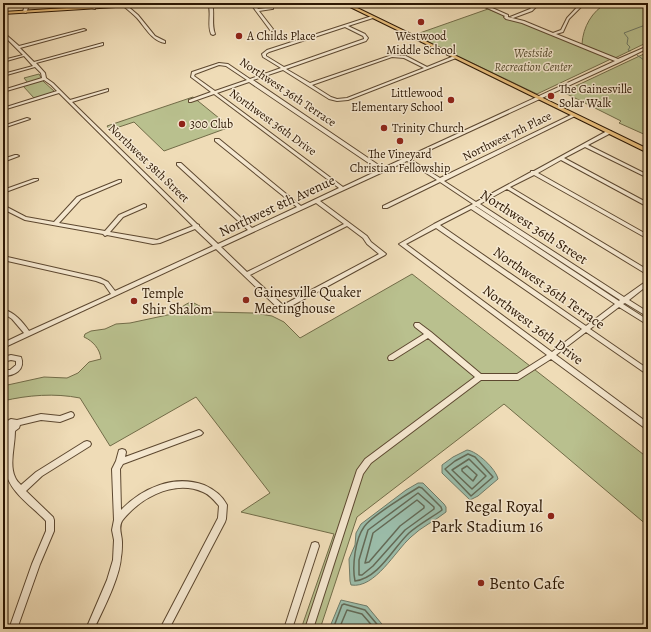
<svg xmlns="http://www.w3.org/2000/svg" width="651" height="632" font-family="Alegreya,serif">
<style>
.green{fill:#b9c08e;stroke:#726c48}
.water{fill:#9bbca9;stroke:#6f7a67}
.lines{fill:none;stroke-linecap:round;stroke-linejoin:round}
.shore{stroke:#646a56;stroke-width:1.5}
.stream{stroke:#6f7a67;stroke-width:1}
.minor-casing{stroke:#5d4830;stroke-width:2}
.major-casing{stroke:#2c1703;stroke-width:2}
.minor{fill:#f5e8d0;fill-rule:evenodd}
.major{fill:#e8be7c;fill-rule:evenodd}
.poi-dot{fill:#8f2418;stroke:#f5e8d0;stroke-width:1.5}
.labels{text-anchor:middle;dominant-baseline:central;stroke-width:3;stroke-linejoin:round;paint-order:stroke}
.far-poi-label{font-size:12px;fill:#2c1703;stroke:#f5e8d0;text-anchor:start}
.far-park-label{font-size:12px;font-style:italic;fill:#564a2d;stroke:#f5e8d0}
.far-street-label{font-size:12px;fill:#2c1703;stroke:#f5e8d0}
.street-label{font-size:14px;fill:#2c1703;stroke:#f5e8d0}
.poi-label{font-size:14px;fill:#2c1703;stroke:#f5e8d0;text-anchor:start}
.near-poi-label{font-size:17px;fill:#2c1703;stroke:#f5e8d0;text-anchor:end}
</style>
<rect width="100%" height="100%" fill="#efdcb7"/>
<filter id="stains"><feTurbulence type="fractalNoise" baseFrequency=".005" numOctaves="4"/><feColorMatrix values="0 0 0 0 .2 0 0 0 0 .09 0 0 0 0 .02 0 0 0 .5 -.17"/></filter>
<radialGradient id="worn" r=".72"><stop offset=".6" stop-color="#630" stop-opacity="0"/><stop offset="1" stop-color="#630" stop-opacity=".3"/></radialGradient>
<g class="green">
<path d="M607,3H648V42L615,58L582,44C583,27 592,11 607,3Z"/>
<polygon points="488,9 611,59 537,94 414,35"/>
<polygon points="648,52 648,136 619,123 621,121 563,92"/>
<polygon points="39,74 43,81 55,92 34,98 23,86 28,83 24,78"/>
<polygon points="193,97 230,127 164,151 134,122 110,130 107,126"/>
<path d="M412,274L648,458V526L504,404L357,517L320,629H301L334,534L241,512L270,493L196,397L110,446L80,398C55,393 28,395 3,401V386L44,377L67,378L78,373L89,362L101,359C100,349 93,341 84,337L85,334L91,331L105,329L116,324L130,323L172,314C180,310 183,304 192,302L211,312L254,313L272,316L284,322L300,338Z"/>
</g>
<g class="water">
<path d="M467,450C477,451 496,469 498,479L478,496L470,500L442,473V465L453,457Z"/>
<path d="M418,483H423L444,504L446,507V512C435,521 421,527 411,537C395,551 375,589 351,585L350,581L349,559L355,545L356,533L361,524L406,490Z"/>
<polygon points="341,600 367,606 386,629 329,629"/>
</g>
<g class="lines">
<g class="shore">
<polygon points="468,454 475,457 493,477 471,496 445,469 455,461"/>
<polygon points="469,459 486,476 472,489 452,470"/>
<polygon points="467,466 477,475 473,481 462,471 462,469"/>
<path d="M419,487L422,488L441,507L442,510C431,518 419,524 409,533C393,548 379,578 355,581C352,567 355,539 364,527C369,518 409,493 419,487Z"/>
<polygon points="418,493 434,507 434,509 405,530 373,566 362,575 359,575 359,560 368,530"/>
<polygon points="417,500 424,506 424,508 400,526 369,562 365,563 373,533"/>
<polyline points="333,629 342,605 344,604 365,610 381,629"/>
<polyline points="339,629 347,610 362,614 375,629"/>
</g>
<g class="stream">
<polyline points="630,51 628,50 630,47 627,44 628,38 624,33 648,24"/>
<polyline points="637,55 648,63"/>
</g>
<g class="minor-casing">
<g id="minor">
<polygon points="22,3 26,3 28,8 26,13 23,12 24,8"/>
<polygon points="92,3 96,3 95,9 92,8"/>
<path d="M122,3H124L138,15L155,36L165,41V43C152,41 145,27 137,18C132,13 127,9 122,5Z"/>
<path d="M208,3H212C215,13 211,24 215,34L213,35L211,34C207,24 212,13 208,3Z"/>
<polygon points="250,3 254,3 258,9 273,7 273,9 272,9 259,11 273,29 272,30 270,30"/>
<path d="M476,3H481L508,15V17L524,21L553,33L561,30L567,18L581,3H585L569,19L563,32L556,34L618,59L648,46V48L620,62L410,159L440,178L573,114H575V116L444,181L476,202L531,172V171H534L607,131H611V133L588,145L648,175V178L585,147L564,158L648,203V207L561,160L538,173L648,235V239L534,175L510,187L648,270V275L507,189L480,204L624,297L648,280V285L629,300L648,312V317L625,303L623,304L648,320V325L619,307L590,329L648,369V375L586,332L556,355L648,423V430L646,429L551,359L518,380H481L371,463L363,474L313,629H305L357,470L365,459L475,377L428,338L393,360H389L388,358L389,356L424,334L415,327L414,325L415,323H419L431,332L481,374H517L547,355L399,244L434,224L473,204L440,182L387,208H383V206L437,180L407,161L320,201L367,236L371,242L385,253L386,254L385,255L284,310H280L216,249L3,348V343L24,333L12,319L3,313V309C15,313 22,321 29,331L111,294L104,284L96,281L3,260V256L100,278L108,282L115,291L213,246L195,229L160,243L153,244L107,235L105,236L103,234L25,220L3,209V205L26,217L54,222L77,197L119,180H121V182L81,199L59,223L105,231L119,215L144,204L146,205V207L123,217L110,232L157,240L193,226L59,93L3,110V108L57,91L51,85L44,80L3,92V90L42,78L41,73L35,67L3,76V74L33,66L24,56L3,62V60L23,55L3,35V32L19,46L84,29L86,30L20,48L34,62L103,43V45L36,63L45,73L46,78L53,83L70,100L108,89V91L72,102L197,224L199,225V226L218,244L248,230L177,165V163H181L252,228L297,207L215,141V139H219L301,206L339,188L214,94L191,102H189V100L211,92L191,77L192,72L219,63L228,64L250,79L281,68L263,57L262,54L267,50L372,16H373V18L348,26L365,34L368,38L366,41L286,69L310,83L392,55L406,56L427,67L454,56H456V58L348,100L337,101L329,99L283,70L253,80L383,168L615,61L522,23L506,19L504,17L505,16ZM345,27L363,36L364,38V39L284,67L266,56V54L269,52ZM392,57L404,58L424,68L347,98L337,99L331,97L312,85ZM219,65L226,66L247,80L215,91L194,76L195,74ZM249,82L379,170L343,187L217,93ZM316,203L344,224L247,272L221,247ZM475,206H476L620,300L619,301ZM471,209L615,304L586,326L440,225ZM347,226L363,238L367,244L379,254L283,305L250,275ZM436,228L582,329L552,352L406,244Z"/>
<polygon points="536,3 540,3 532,11 513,18 510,17 530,9"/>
<polygon points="27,118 30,119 3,128 3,126"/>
<polygon points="15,155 17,155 19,156 3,162 3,159"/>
<polygon points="34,179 38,179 38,180 3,193 3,190"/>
<path d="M11,355L21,357C26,370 14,376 3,376V370H10L16,365V361L11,360L3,362V357Z"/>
<path d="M71,412L73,413L74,415L73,417L60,422L41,420L20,425L19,428L15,431C15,446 9,464 15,477C16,480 19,483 21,485L36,472L84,442L87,441L90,442L91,444L90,446L42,476L26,491L53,517L54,520V531L40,564L17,629H9L32,564L46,531V521C33,507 8,491 6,471C5,458 8,445 8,433L5,432L3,425L9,420L11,419L17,420L41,414L60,416Z"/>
<path d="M199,430L201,431L203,433L201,435L123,464L120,469L121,510C142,488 174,474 204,485C213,489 222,495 227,505L226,519L225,522L169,629H160L218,518L219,506C214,500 210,495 203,492C177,480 146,495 128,514C126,516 124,518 122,521C118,528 122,535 122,542C122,547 122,552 121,557C120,577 103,610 94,629H86L107,580L113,560L114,540L112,530L114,520L112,469L116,461L119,450L122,449L125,450L126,452L125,457Z"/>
<polygon points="315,542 318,543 319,546 292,629 284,629 311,546 312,543"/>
</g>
</g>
<g class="major-casing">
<g id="major">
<polygon points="146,3 166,3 164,4 3,14 3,12"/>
<polygon points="342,3 347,3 648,149 648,153"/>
</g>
</g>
<use href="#minor" class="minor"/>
<use href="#major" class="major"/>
</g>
<g class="poi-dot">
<circle cx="421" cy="22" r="4"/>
<circle cx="239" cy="36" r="4"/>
<circle cx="551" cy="96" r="4"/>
<circle cx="451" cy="100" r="4"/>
<circle cx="182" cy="124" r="4"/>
<circle cx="384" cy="128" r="4"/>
<circle cx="400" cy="141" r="4"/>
<circle cx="246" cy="300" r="4"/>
<circle cx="134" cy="301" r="4"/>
<circle cx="551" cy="516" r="4"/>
<circle cx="481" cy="583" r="4"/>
</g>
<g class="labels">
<g class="far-poi-label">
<text x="247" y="36">A Childs Place</text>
<text x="421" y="36" text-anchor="middle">Westwood<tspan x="421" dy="14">Middle School</tspan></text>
<text x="559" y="89">The Gainesville<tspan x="559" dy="14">Solar Walk</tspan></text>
<text x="443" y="93" text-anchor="end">Littlewood<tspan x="443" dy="14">Elementary School</tspan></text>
<text x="190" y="124">300 Club</text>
<text x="392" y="128">Trinity Church</text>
<text x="400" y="154" text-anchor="middle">The Vineyard<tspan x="400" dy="14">Christian Fellowship</tspan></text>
</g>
<g class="far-park-label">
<text x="533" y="53">Westside<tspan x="533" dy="14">Recreation Center</tspan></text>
</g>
<g class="far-street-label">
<text transform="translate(288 92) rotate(34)">Northwest 36th Terrace</text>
<text transform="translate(273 122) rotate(36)">Northwest 36th Drive</text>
<text transform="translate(507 136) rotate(-26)">Northwest 7th Place</text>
<text transform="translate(149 163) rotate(44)">Northwest 38th Street</text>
</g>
<g class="street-label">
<text transform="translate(277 206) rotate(-25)">Northwest 8th Avenue</text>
<text transform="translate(534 227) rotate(33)">Northwest 36th Street</text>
<text transform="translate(549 288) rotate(35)">Northwest 36th Terrace</text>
<text transform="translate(533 325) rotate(37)">Northwest 36th Drive</text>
</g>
<g class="poi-label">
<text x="254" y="292">Gainesville Quaker<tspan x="254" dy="16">Meetinghouse</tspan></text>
<text x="142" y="293">Temple<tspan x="142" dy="16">Shir Shalom</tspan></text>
</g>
<g class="near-poi-label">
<text x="543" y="506">Regal Royal<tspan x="543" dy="20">Park Stadium 16</tspan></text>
<text x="489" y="583" text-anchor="start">Bento Cafe</text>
</g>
</g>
<rect width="651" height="632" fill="none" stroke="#efdcb7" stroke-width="16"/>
<rect x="4" y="4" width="643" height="624" fill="none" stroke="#2c1703" stroke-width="2"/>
<rect x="8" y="8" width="635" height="616" fill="none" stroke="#2c1703"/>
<rect width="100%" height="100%" filter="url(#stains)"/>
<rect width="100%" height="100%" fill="url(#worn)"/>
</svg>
